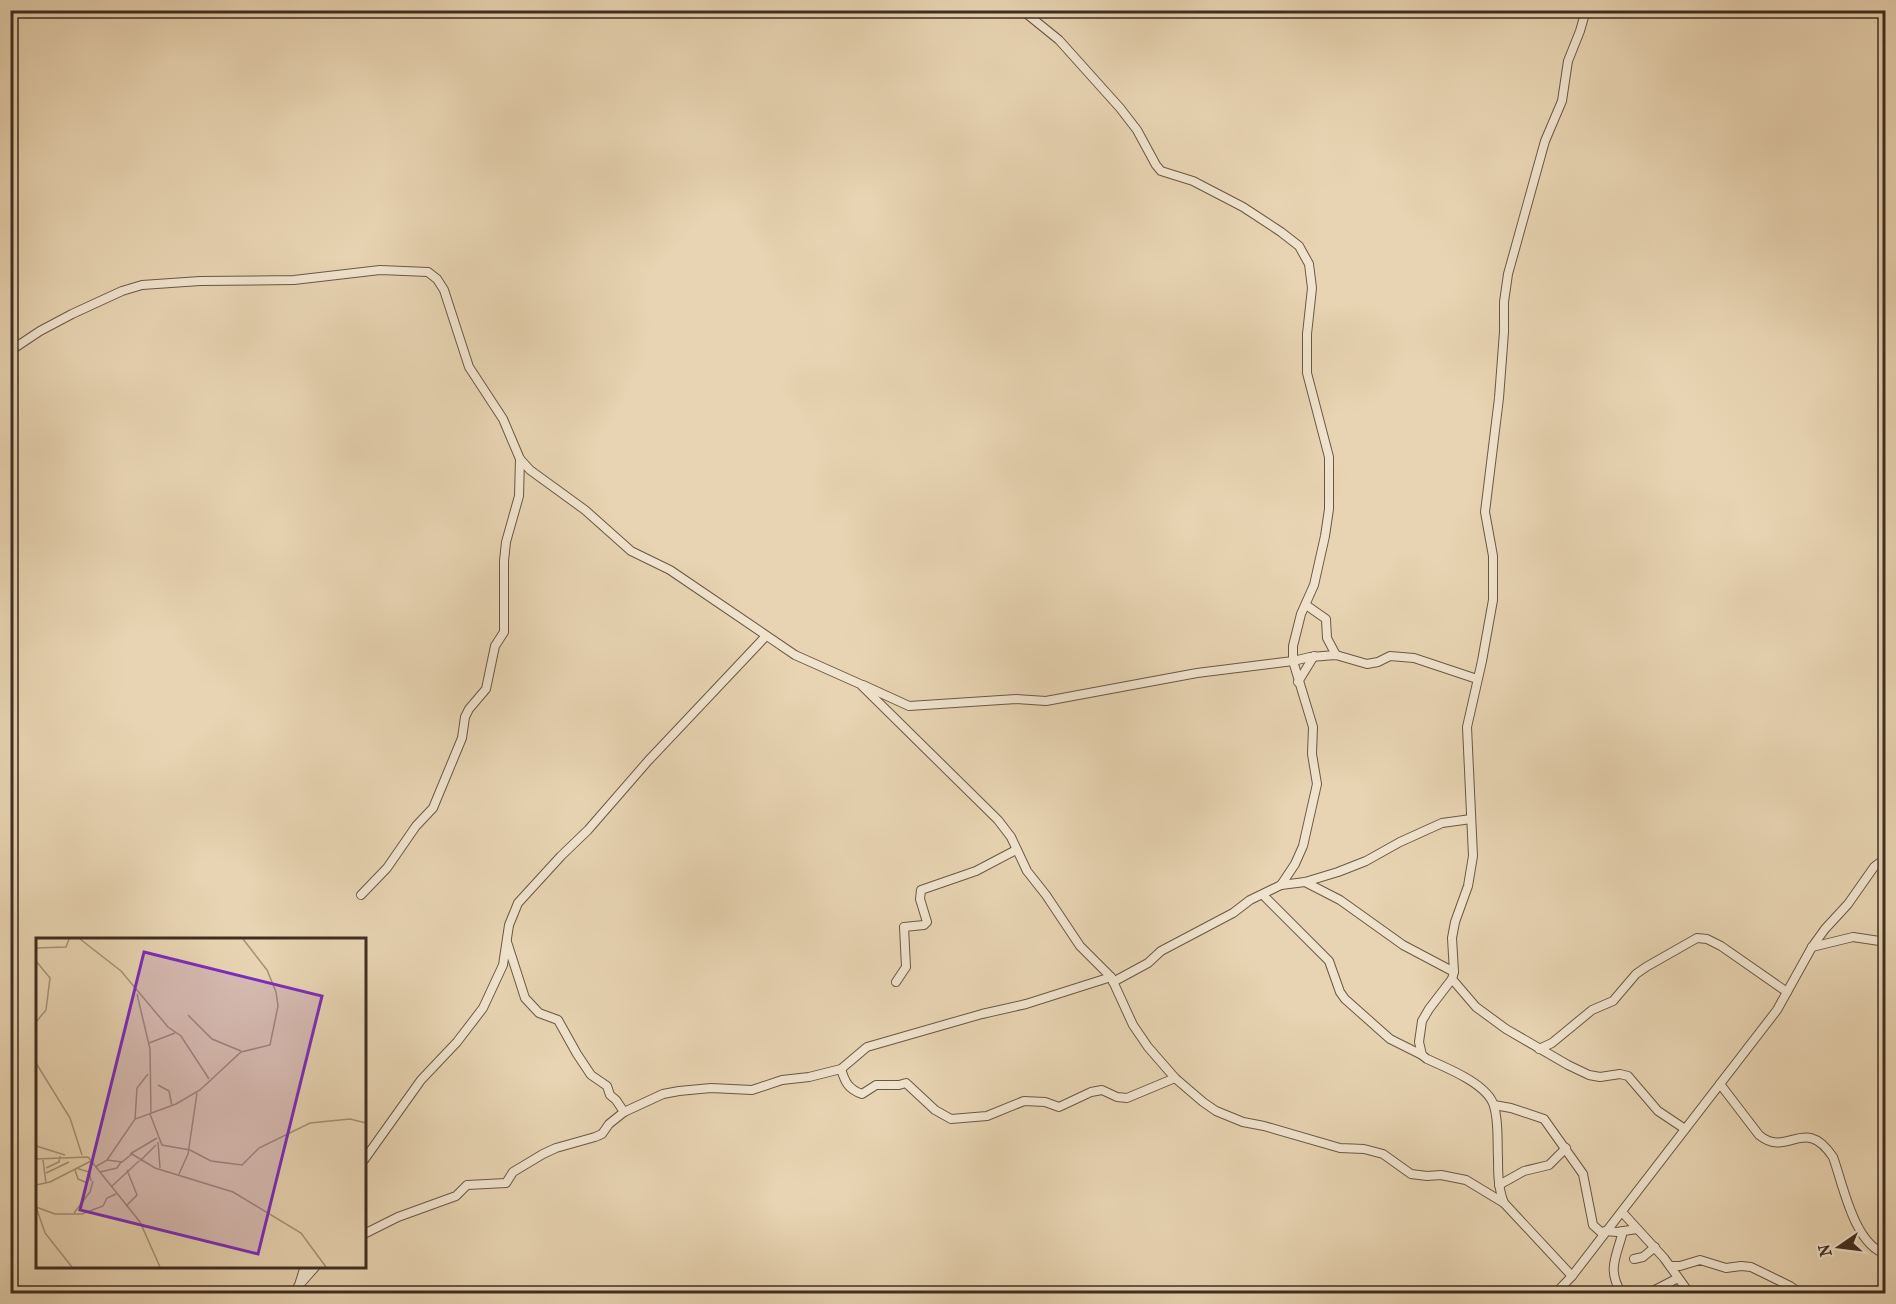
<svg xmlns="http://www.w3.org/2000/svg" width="1896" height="1304" font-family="'IM FELL French Canon',serif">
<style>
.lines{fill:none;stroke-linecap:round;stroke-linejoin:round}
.street-casing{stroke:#695845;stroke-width:10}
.street{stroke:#f0e3cd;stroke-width:8}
.inset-road{fill:none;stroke:#a49278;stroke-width:1.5}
.view{fill:#7b2cbf;fill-opacity:0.15;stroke:#7b2cbf;stroke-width:3}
.inset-edge{fill:none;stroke:#3f2e21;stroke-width:3}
</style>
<rect width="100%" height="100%" fill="#e8d4b2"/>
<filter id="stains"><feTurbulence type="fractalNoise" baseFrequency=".00333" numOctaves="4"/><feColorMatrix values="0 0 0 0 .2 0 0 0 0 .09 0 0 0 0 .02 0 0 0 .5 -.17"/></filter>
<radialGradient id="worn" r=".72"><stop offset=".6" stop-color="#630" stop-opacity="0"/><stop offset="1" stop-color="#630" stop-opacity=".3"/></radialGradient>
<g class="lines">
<g class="street-casing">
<g id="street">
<polyline points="1022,10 1059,40 1120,108 1137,130 1156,165 1161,171 1193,181 1243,207 1281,232 1299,246 1309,264 1312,288 1307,334 1307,373 1329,457 1329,509 1325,536 1314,585 1301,614 1293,646 1293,661 1313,727 1312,754 1317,784 1303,846 1295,864 1281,885 1250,900 1233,913 1161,951 1148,963 1113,982"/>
<polyline points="10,351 40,331 72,314 122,291 142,285 200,281 294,280 380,270 428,272 437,279 444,290 469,367 503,419 520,459 530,470 585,510 631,551 670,570 795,655 860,684 998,820 1011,837 1027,871 1046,895 1080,946 1111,977 1133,1025 1148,1047 1175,1078 1203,1102 1216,1111 1243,1122 1264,1126 1340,1148 1364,1149 1383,1154 1411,1174 1427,1176 1441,1175 1466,1180 1504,1203"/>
<polyline points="1306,605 1326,619 1327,638 1336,655"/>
<polyline points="1298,682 1314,656"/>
<polyline points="863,685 909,706 1016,699 1046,701 1197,673 1293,661 1310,657 1336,655 1367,664 1378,662 1390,656 1414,658 1477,679"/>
<polyline points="1305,882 1340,900 1403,945 1454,972"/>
<polyline points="1281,885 1305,882 1338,872 1366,861 1400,842 1442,823 1471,819"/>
<polyline points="361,895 387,868 416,826 433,808 462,738 465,717 469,709 486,689 495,646 504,632 504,561 506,542 519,496 520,459"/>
<polyline points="1263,895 1329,961 1340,992 1345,999 1390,1039 1422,1055"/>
<polyline points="507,942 525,998 539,1013 558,1020 577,1054 591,1075 607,1086 610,1095 616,1100 624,1112"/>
<polyline points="1812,947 1853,937 1886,942"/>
<polyline points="1452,979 1476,1007 1506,1029 1568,1065 1589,1075 1600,1077 1620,1074 1628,1076 1658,1111 1685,1129"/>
<polyline points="896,982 906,967 904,927 924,925 927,922 920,899 921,890 976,871 1016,850"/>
<polyline points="1539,1049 1552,1043 1592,1010 1613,1001 1636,974 1646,967 1697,938 1707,939 1721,946 1787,992"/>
<path d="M841,1069C845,1082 848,1089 862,1094L876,1085H899L906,1083L935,1110L951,1119L987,1116L1024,1101L1045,1102L1059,1107L1091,1092L1102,1090L1117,1097L1127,1098L1175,1078"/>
<path d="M1720,1084L1759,1135C1788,1159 1804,1114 1833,1157C1843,1184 1854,1245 1886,1254"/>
<polyline points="1494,1105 1511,1108 1544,1119 1583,1174 1593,1225 1603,1234"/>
<polyline points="364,1160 421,1080 457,1042 483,1008 503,965 509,925 518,903 561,856 588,830 648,761 766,636"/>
<polyline points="1499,1185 1524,1171 1549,1165 1566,1148"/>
<polyline points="1622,1212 1664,1258 1690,1294"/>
<polyline points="1605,1231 1617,1232 1637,1229"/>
<polyline points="364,1234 398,1217 456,1196 467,1185 506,1183 513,1172 543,1154 556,1148 595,1137 602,1134 609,1124 624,1112 663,1094 679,1091 711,1088 752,1090 782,1080 809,1077 841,1069 867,1047 982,1014 1026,1004 1111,977"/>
<polyline points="1634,1259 1643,1257 1655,1247"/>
<polyline points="1670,1266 1680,1266 1700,1260 1726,1268 1741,1266 1751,1267 1790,1286 1801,1294"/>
<path d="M1572,1276L1504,1203C1498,1188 1498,1173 1498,1157C1497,1141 1499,1122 1494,1106C1488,1084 1447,1068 1427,1059L1422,1055L1419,1042L1422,1021L1429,1009L1452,979L1454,972L1452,938L1455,922L1468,886L1473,856L1467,727L1482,661L1493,600V556L1485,512L1499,398L1504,332V302L1508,274L1545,141L1562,101L1568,61L1580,31L1586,10"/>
<polyline points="301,1283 316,1266"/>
<polyline points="293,1294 299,1285 305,1266"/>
<polyline points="1555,1294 1572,1276 1777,1010 1812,947 1825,929 1848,904 1874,867 1886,858"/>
<path d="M1622,1294C1606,1269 1617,1256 1623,1231"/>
<polyline points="1647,1294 1678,1278"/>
</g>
</g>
<use href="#street" class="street"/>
</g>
<g transform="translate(36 938)">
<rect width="330" height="330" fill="#e8d4b2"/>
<path class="inset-road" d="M44,1L85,33L132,89L145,98L173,141M0,10L30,9L33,1M0,23L14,40L10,72L0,84M101,56L114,111L115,176M152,77L176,101L205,113M113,105L139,95M0,125L34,180L46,217M122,147L133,153L136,168M114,176L126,207L154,212L175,223L206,227L223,210L274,185L314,181L330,185M99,181L101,150L112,136M122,204L124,230M0,208L29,217M94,216L121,200M0,221L52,219L104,284L124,329M7,222L10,245M71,222L99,181L140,166L164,152L205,114L234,107L242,68L240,54L231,32L207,1M104,223L120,207M59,229L71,222L86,224L96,216L119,230L197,254L265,295L290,329M10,230L23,224L24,218M40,230L53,234L55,243M39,232L42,241L51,245M64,234L81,230L85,224M10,235L33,224M143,236L152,216L161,155M0,247L14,244L55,223M75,249L103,223M90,268L101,257L91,232M0,269L19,276H46L67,268L71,260L80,256M0,269L9,295L36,329M38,275L54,254L57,243"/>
<path class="view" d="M108,14L286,58L222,316L44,272Z"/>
<rect width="330" height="330" class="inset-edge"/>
</g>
<rect width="1896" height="1304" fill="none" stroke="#e8d4b2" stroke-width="36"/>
<rect x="12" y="12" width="1872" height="1280" fill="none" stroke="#3f2e21" stroke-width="3"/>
<rect x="18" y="18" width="1860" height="1268" fill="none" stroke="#3f2e21" stroke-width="1.5"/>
<g transform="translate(1839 1247) rotate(256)" stroke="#f0e3cd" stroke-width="4.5" paint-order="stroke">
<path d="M0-4.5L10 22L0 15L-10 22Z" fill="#3f2e21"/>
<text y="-9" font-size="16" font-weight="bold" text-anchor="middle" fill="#3f2e21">N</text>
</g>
<rect width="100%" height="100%" filter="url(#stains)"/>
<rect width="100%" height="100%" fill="url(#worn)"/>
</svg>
